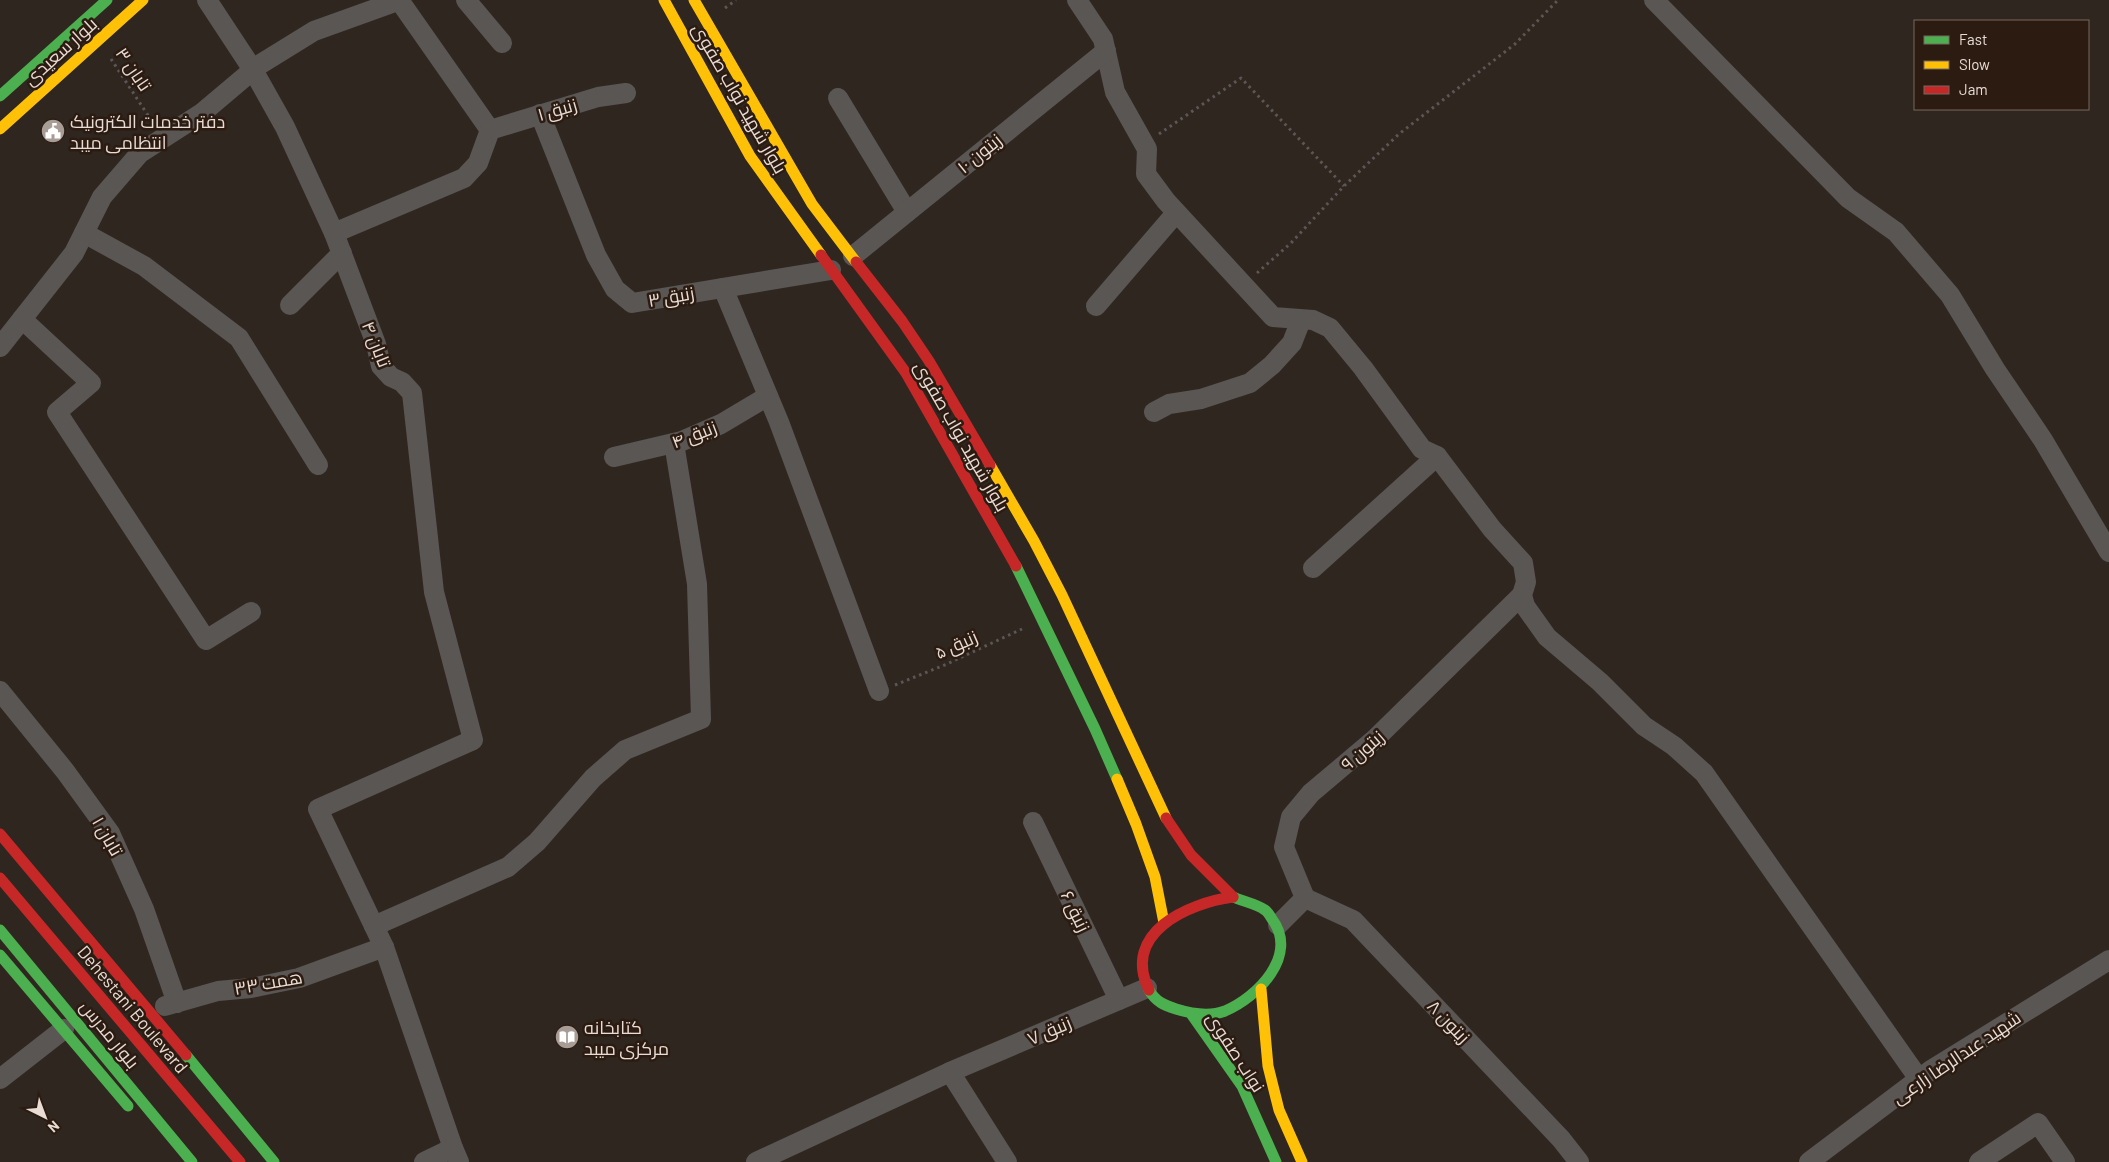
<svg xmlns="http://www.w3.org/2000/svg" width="2109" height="1162" font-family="Barlow,Cairo,sans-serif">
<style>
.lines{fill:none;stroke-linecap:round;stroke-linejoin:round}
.path{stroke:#5c5755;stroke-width:3;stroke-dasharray:2.5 4;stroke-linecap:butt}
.street{stroke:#5a5654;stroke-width:20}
.fast{stroke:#4caf50;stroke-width:11}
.slow{stroke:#ffc107;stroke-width:11}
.jam{stroke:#c62828;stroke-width:11}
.labels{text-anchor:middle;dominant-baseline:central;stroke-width:5;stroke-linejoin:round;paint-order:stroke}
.street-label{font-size:18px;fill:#e8dcd5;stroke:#2b1b11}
.poi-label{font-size:18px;fill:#e8dcd5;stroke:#2b1b11;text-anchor:start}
</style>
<rect width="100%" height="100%" fill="#302620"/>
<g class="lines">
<g class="path">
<polyline points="725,8 736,0"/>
<polyline points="111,59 153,123"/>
<polyline points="1159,134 1241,78 1344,186"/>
<polyline points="1257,273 1291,243 1344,186 1399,134 1515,44 1558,0"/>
<polyline points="895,685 947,664 1022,629"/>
</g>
<g class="street">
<polyline points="207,0 253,70 285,127 334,233 376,344 381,366 391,377 402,382 412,393 434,592 473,740 318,809 384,947 453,1148 459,1162"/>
<polyline points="399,0 490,130"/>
<polyline points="466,0 502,43"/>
<polyline points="1077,0 1103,39 1115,92 1147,149 1146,174 1166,201 1273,317 1313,320 1330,328 1363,368 1422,449 1437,456 1492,529 1523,563 1526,582 1522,595 1525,606 1547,637 1600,682 1644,726 1674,746 1704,773 1919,1079"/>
<polyline points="1654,0 1848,198 1896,232 1950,295 1995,369 2043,440 2109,552"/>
<polyline points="838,98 907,212"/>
<polyline points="540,114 596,255 615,289 632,303 831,270"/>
<polyline points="490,130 598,97 626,93"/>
<polyline points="84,233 144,266 239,338 318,465"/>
<polyline points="334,233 464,178 478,163 490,130"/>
<polyline points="853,256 1106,51"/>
<polyline points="723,288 779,422 879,691"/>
<polyline points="290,305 342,253"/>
<polyline points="1096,306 1176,213"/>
<polyline points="22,319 91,383 57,412 206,640 251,612"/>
<polyline points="0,347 74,253 102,197 140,153 202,113 259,65 314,31 400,0"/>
<polyline points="1154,412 1169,404 1201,399 1250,383 1272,365 1292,343 1301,320"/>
<polyline points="614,457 682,441 721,424 768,396"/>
<polyline points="1313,568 1437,456"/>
<polyline points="0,691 65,771 110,833 144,909 177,1003"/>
<polyline points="1033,822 1119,1000"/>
<polyline points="1305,898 1353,920 1561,1139 1579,1162"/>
<polyline points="1278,925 1305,898 1284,847 1291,817 1311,793 1375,739 1522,595"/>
<polyline points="374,926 508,867 537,842 593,778 625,750 701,719 697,584 674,443"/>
<polyline points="165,1006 218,991 251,988 299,978 384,947"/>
<polyline points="950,1072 1007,1162"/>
<polyline points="0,1079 64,1029"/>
<polyline points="424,1162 453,1148"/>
<polyline points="756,1162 950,1072 1147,988"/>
<polyline points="1809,1162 1931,1070 2109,960"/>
<polyline points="1979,1162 2038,1123 2065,1162"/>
</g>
<g class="fast">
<polyline points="0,96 107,0"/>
<polyline points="1016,566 1095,729 1117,779"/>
<polyline points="0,930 192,1162"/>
<polyline points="0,955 128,1106"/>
<path d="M1149,990C1156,1002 1164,1005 1176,1009C1192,1014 1209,1017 1225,1011C1258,997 1299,955 1272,919C1270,916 1268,912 1265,910C1257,904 1242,901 1233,897"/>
<polyline points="1192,1015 1242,1086 1276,1162"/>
<polyline points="186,1055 274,1162"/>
</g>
<g class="slow">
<polyline points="664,0 750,156 821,255"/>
<polyline points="694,0 812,204 856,262"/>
<polyline points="0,129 143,0"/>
<polyline points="990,465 1034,541 1062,595 1166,818"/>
<polyline points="1117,779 1136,824 1155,877 1164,923"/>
<polyline points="1261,989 1268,1066 1279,1110 1302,1162"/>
</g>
<g class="jam">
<polyline points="821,255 906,373 1016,566"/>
<polyline points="856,262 902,321 929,361 990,465"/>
<polyline points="1166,818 1191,855 1233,897"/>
<polyline points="0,834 186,1055"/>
<polyline points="0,878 240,1162"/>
<path d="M1149,990C1121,933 1188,903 1233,897"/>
</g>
</g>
<defs>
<g id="civic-disc" transform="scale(1.25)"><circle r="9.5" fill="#a89c96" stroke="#2b1b11"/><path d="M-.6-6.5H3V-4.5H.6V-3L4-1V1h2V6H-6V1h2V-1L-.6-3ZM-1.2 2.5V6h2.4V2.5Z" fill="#fff"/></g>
<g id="library-disc" transform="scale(1.25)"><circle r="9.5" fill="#a89c96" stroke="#2b1b11"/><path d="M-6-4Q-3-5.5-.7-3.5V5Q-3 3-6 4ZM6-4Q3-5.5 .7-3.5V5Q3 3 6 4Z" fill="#fff"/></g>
</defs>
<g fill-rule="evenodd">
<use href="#civic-disc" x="53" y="131"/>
<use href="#library-disc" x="567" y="1037"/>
</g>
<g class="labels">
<g class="street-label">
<text transform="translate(60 51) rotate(-42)">بلوار سعیدی</text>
<text transform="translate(134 69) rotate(56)">تابان ۳</text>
<text transform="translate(740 98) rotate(60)">بلوار شهید نواب صفوی</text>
<text transform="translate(557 109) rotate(-16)">زنبق ۱</text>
<text transform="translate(979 153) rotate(-39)">زیتون ۱۰</text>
<text transform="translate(671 296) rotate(-10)">زنبق ۳</text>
<text transform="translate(377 344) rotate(68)">تابان ۴</text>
<text transform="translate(694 434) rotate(-21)">زنبق ۴</text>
<text transform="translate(962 436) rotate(60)">بلوار شهید نواب صفوی</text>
<text transform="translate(956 644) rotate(-24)">زنبق ۵</text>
<text transform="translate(1362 750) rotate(-41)">زیتون ۹</text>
<text transform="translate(108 836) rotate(60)">تابان ۱</text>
<text transform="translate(1076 911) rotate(64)">زنبق ۶</text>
<text transform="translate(268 982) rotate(-10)">همت ۳۳</text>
<text transform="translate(133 1009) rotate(50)">Dehestani Boulevard</text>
<text transform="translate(1449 1021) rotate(46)">زیتون ۸</text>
<text transform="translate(1049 1030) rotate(-23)">زنبق ۷</text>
<text transform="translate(110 1034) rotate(51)">بلوار مدرس</text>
<text transform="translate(1236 1052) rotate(57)">نواب صفوی</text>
<text transform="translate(1956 1057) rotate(-34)">شهید عبدالرضا زارعی</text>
</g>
<g class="poi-label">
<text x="70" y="121">دفتر خدمات الکترونیک<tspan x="70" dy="21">انتظامی میبد</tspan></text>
<text x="584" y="1027">کتابخانه<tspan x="584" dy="21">مرکزی میبد</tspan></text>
</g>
</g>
<rect x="1914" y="20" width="175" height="90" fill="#2b1b11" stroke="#77685f"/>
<rect x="1924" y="36" width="25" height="8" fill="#4caf50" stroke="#77685f"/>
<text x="1959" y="45" font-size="15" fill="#e8dcd5">Fast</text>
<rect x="1924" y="61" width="25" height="8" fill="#ffc107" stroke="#77685f"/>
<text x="1959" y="70" font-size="15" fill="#e8dcd5">Slow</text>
<rect x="1924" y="86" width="25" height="8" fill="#c62828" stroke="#77685f"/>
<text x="1959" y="95" font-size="15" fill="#e8dcd5">Jam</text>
<g transform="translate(45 1117) rotate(138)" stroke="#2b1b11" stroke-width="4" paint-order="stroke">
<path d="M0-4L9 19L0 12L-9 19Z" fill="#e8dcd5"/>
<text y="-8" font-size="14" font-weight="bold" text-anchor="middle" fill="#e8dcd5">N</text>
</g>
</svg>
